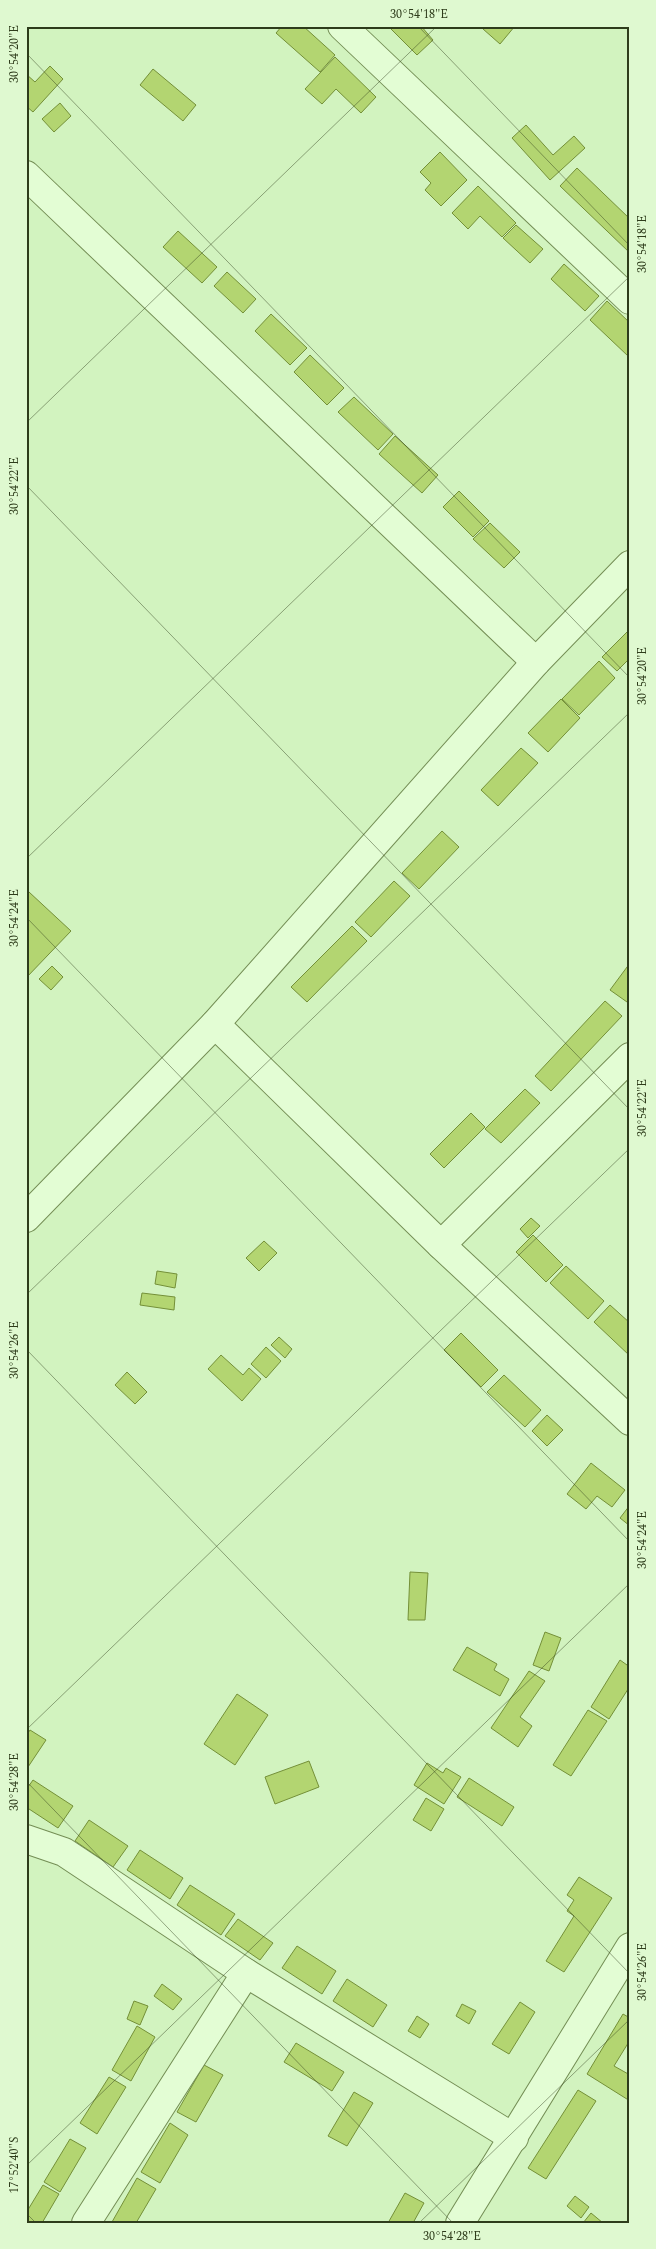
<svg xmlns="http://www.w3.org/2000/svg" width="656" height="2249" font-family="Spectral,serif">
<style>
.building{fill:#b3d571;stroke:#749038}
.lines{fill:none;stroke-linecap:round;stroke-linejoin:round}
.minor-casing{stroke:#748e55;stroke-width:30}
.minor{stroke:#e3fdd4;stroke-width:28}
.ticks{fill:none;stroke:#2e3c1b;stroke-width:1;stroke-opacity:0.45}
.neatline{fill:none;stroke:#2e3c1b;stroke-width:2}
.ticks-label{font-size:12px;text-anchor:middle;fill:#2e3c1b}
</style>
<rect width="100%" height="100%" fill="#d2f3bf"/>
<g class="building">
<polygon points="282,26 303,26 335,55 320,72 276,33"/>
<polygon points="392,26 421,26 433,40 417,55 390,28"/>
<polygon points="486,26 515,26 500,44 483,29"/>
<polygon points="335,57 376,97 361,113 336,89 322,104 305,89"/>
<polygon points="50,66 63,79 33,112 26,106 26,74 35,82"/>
<polygon points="153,69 196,105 183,121 140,85"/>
<polygon points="60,103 71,116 54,132 42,119"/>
<polygon points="526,125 553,155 574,136 585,148 550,180 512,138"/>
<polygon points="440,152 467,180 441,206 425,190 431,183 420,172"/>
<polygon points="577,168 630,219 630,253 560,186"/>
<polygon points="478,186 516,223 502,237 480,216 468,229 452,213"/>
<polygon points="516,225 543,249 530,263 503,238"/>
<polygon points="178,231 217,267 202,283 163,247"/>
<polygon points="564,264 599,296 585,311 551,279"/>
<polygon points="227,272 256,299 243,313 214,286"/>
<polygon points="607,301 630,323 628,356 590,320"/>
<polygon points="271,314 307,348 290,365 255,331"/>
<polygon points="310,355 344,388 327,405 294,372"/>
<polygon points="354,397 393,434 378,450 338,412"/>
<polygon points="395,436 438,475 422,493 379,454"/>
<polygon points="459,491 489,521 473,537 443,507"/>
<polygon points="490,523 520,552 504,568 473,539"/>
<polygon points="630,629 630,658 617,671 602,657"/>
<polygon points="599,661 615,678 579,715 562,699"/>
<polygon points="561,699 580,718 548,752 528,733"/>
<polygon points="521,748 538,763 498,806 481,790"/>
<polygon points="442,831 459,847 419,889 402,873"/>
<polygon points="394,881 410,896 371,937 355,922"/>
<polygon points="29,892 71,931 26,978 26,895"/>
<polygon points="352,926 367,941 307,1002 291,987"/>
<polygon points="630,963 630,998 627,1002 610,990"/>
<polygon points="52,966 63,977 51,990 39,979"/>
<polygon points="605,1001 622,1016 551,1091 535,1076"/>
<polygon points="525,1089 540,1103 501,1143 485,1129"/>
<polygon points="471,1113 485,1127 444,1168 430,1154"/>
<polygon points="531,1218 540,1226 528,1238 520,1229"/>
<polygon points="533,1235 563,1265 546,1282 516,1252"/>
<polygon points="264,1241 277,1253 259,1271 246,1258"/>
<polygon points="566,1266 604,1301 588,1319 550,1283"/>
<polygon points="157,1271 177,1274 175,1288 155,1284"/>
<polygon points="142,1293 175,1297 174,1310 140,1305"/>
<polygon points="610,1305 630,1323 630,1356 594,1322"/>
<polygon points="461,1333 498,1370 481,1387 444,1350"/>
<polygon points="279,1337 292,1349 285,1358 271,1345"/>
<polygon points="266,1347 281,1361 266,1378 251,1364"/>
<polygon points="221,1355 243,1375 249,1368 261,1379 242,1401 208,1369"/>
<polygon points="127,1372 147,1392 135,1404 115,1385"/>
<polygon points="504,1375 541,1410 525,1427 487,1392"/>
<polygon points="547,1415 563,1430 547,1446 532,1431"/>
<polygon points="591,1463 625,1490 612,1507 597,1496 586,1509 567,1494"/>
<polygon points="630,1505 630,1526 620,1518"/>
<polygon points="410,1572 428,1573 425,1620 408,1620"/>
<polygon points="545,1632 561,1638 549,1671 533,1665"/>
<polygon points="467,1647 497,1664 494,1670 509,1679 500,1696 453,1670"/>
<polygon points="620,1660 627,1665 630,1660 630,1686 609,1719 591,1707"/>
<polygon points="529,1671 545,1681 520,1717 532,1726 518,1747 491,1728"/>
<polygon points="237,1694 268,1715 235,1765 204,1744"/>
<polygon points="588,1710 607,1721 571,1776 553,1765"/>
<polygon points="30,1730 46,1740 26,1770 26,1736"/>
<polygon points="309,1761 319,1787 275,1804 265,1777"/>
<polygon points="427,1763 443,1773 446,1768 461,1777 444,1804 414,1785"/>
<polygon points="469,1778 514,1807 502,1826 457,1797"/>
<polygon points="33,1780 73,1806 58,1828 26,1807 26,1790"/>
<polygon points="426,1798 444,1809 431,1831 413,1820"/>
<polygon points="89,1820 128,1846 113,1867 75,1841"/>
<polygon points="140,1850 183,1878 170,1899 127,1870"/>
<polygon points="579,1877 612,1898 564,1972 546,1961 574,1916 567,1911 574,1900 567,1895"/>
<polygon points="190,1885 235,1914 221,1935 177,1905"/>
<polygon points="238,1919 273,1943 260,1960 225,1936"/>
<polygon points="297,1946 336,1971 322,1994 282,1968"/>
<polygon points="347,1979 387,2005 373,2027 333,2001"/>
<polygon points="162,1984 182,1999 173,2010 154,1996"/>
<polygon points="134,2001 148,2006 140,2025 127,2019"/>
<polygon points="520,2002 535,2012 509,2054 492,2044"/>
<polygon points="462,2004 476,2011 469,2024 456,2016"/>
<polygon points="623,2014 630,2018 630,2040 614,2066 630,2075 630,2101 587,2074"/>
<polygon points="417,2016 429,2024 420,2038 408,2031"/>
<polygon points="137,2026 155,2037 131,2081 112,2070"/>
<polygon points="296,2043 344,2072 332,2091 284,2062"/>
<polygon points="204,2065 223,2075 196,2122 177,2112"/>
<polygon points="109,2077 126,2087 97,2134 80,2123"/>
<polygon points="578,2090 596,2101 546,2179 528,2168"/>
<polygon points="354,2092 373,2103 347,2146 328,2136"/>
<polygon points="170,2123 188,2135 160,2183 141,2172"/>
<polygon points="70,2139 86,2148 60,2192 44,2182"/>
<polygon points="137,2178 156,2189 136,2223 114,2223 112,2222"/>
<polygon points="43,2185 59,2194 42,2223 28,2223 26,2222 26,2213"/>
<polygon points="405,2193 424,2203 413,2223 388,2223"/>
<polygon points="575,2196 589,2207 581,2218 567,2206"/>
<polygon points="591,2213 603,2223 583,2223"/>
</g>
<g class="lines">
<g class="minor-casing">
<g id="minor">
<polyline points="342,26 630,300"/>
<polyline points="26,175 536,662"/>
<polyline points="215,1024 441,1245 630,1421"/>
<polyline points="26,1218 215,1024 536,662 630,565"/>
<polyline points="441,1245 630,1057"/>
<polyline points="26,1839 64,1852 246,1973 514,2138"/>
<polyline points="86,2223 246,1973"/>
<polyline points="460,2223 630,1947"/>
</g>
</g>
<use href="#minor" class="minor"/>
</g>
<path class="ticks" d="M418,26L630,246M26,53L630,678M26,423L437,26M26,485L630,1110M26,859L630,276M26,917L630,1542M26,1295L630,712M26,1349L630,1974M26,1730L630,1148M26,1781L453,2223M26,2166L630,1583M26,2213L36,2223M419,2223L630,2019"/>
<rect width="656" height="2249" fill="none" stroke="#dff9d0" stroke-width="55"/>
<rect x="28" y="28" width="600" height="2194" class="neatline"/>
<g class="ticks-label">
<text x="419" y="18">30°54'18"E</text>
<text transform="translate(14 54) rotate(-90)" y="4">30°54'20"E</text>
<text transform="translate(642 244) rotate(-90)" y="4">30°54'18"E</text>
<text transform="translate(14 486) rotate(-90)" y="4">30°54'22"E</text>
<text transform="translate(642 676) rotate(-90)" y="4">30°54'20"E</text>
<text transform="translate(14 918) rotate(-90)" y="4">30°54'24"E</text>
<text transform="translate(642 1108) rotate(-90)" y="4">30°54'22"E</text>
<text transform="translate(14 1350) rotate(-90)" y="4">30°54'26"E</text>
<text transform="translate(642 1540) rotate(-90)" y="4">30°54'24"E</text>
<text transform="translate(14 1782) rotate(-90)" y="4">30°54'28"E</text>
<text transform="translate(642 1972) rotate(-90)" y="4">30°54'26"E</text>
<text transform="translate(14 2165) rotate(-90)" y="4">17°52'40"S</text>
<text x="452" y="2240">30°54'28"E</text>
</g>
</svg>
